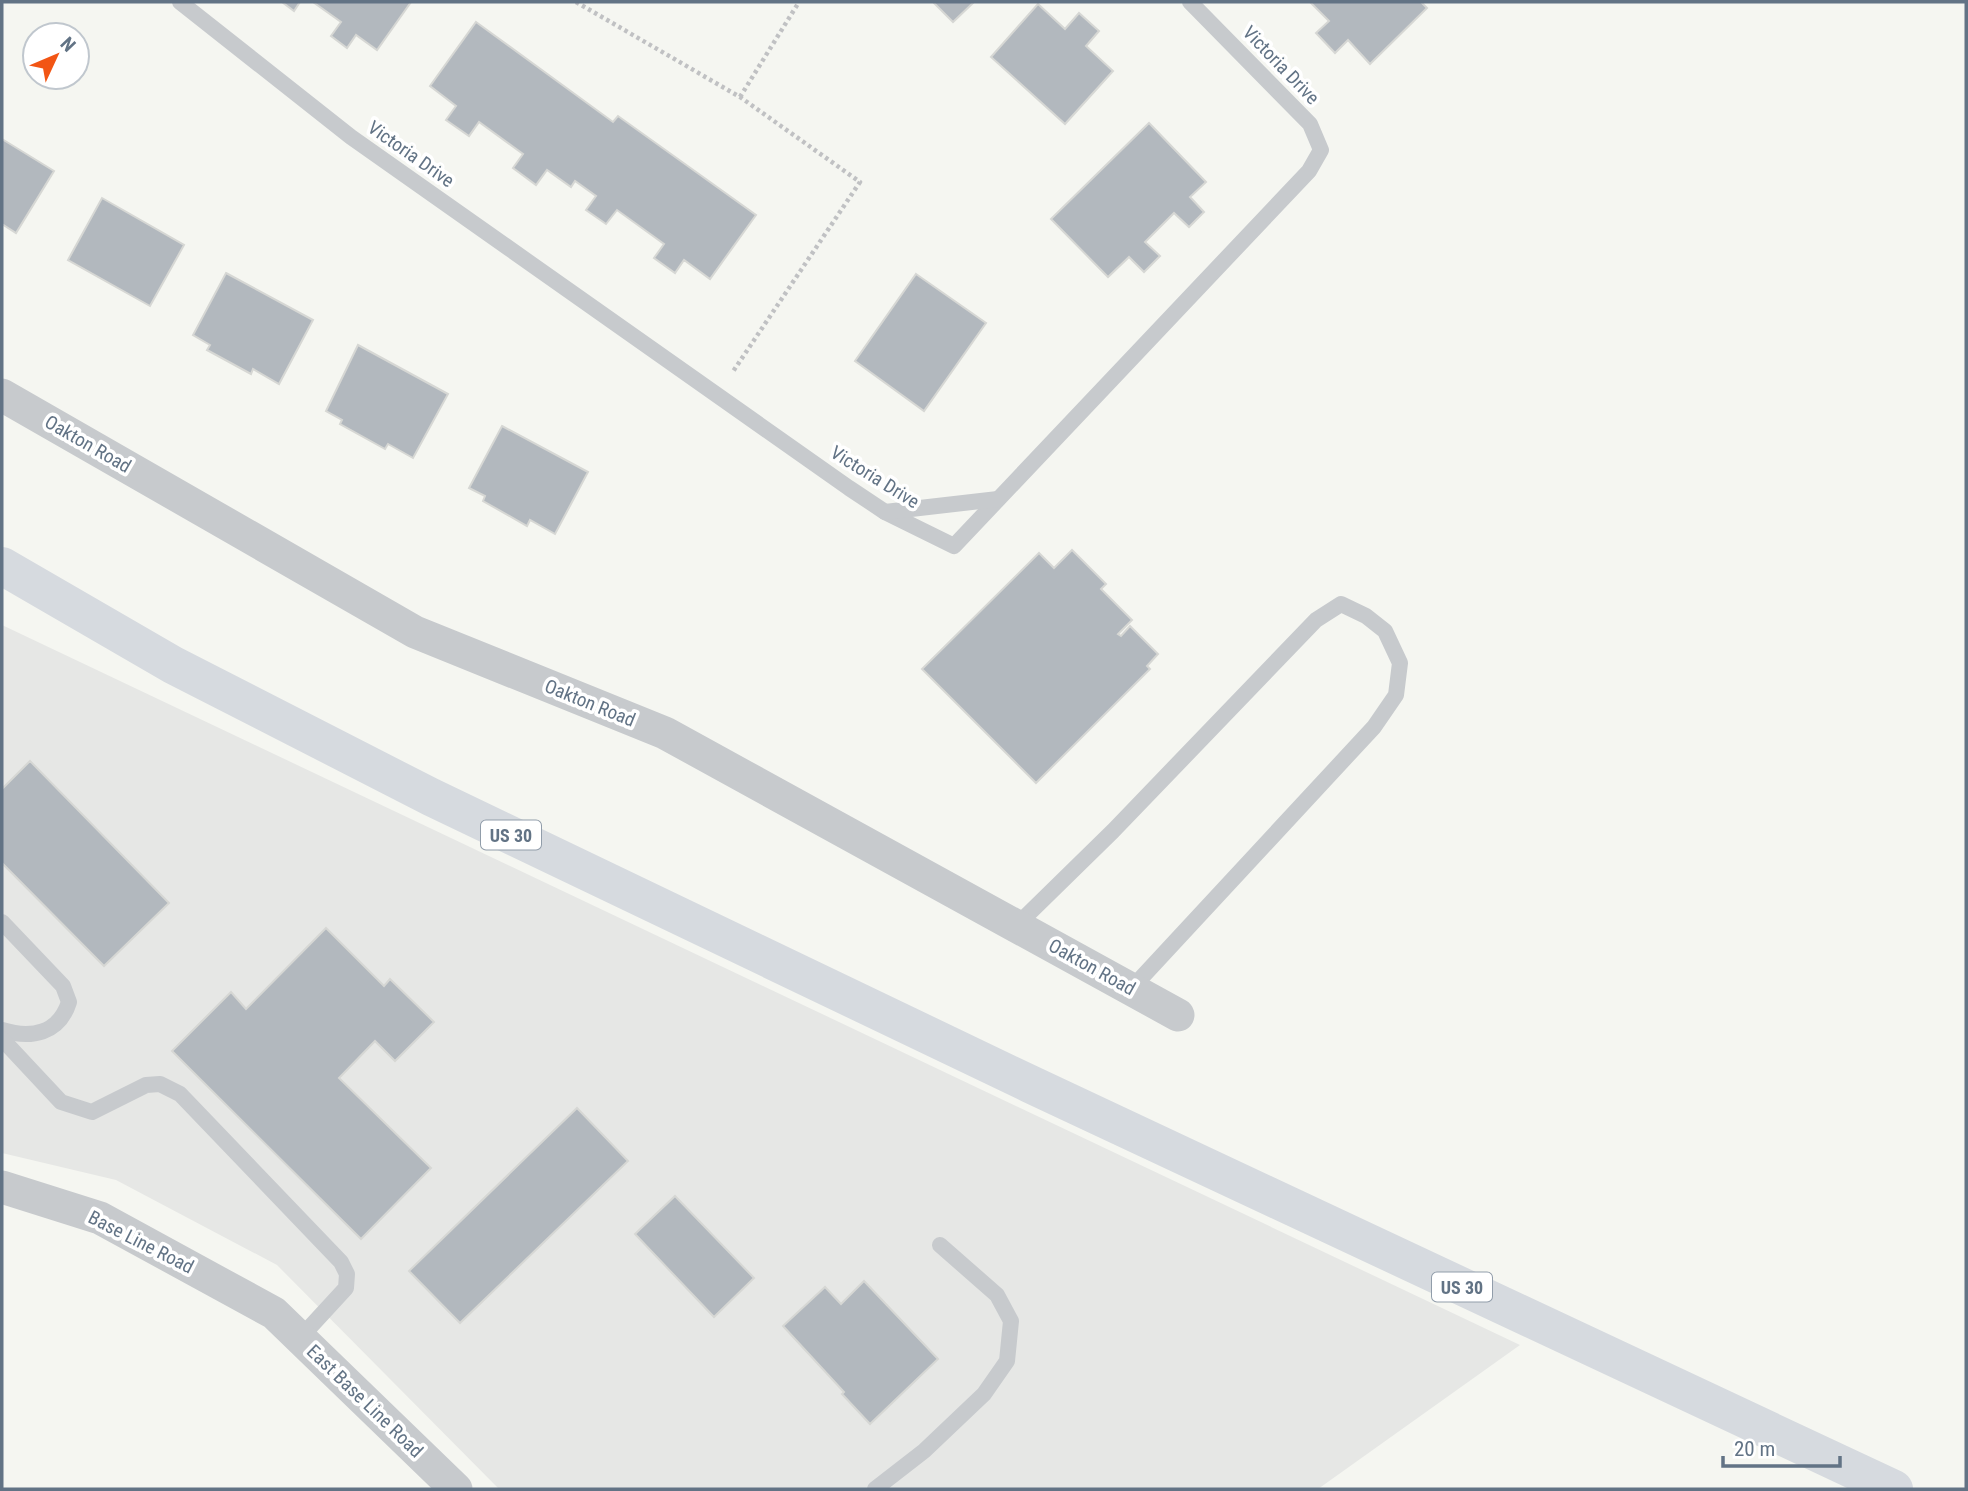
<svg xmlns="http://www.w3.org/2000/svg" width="1968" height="1491" font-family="'Roboto Condensed',sans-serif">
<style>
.built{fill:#e6e7e5}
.building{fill:#b2b8be;stroke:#d6d7d4;stroke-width:2}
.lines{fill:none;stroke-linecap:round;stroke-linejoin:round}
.path{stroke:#c0c1c3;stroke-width:4.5;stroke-dasharray:3.5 3.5;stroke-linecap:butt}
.service{stroke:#c7cacd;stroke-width:16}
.minor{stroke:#c7cacd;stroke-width:33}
.primary{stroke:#d6dadf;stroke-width:38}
.labels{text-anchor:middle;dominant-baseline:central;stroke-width:7;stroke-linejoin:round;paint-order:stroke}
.shield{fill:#fff;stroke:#919daa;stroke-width:2}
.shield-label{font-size:18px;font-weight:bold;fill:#627385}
.street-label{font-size:19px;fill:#627385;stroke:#fff}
</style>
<rect width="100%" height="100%" fill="#f5f6f1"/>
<polygon class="built" points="2,625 1520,1345 1318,1489 499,1489 277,1265 116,1180 2,1153"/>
<g class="building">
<polygon points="282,2 300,2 294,11"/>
<polygon points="313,2 411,2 377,50 356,35 347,48 331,36 341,22"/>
<polygon points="933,2 974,2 953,22"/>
<polygon points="1310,2 1421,2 1427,8 1370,64 1348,40 1335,53 1316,33 1329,21"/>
<polygon points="1038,4 1065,29 1079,13 1099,31 1086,46 1113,71 1065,124 991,57"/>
<polygon points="476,22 613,122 618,116 756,215 710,279 684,260 675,273 654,258 664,244 617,210 606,224 586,210 596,196 575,181 571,187 547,170 536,185 513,168 523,154 479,122 469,136 446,120 456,106 430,86"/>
<polygon points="1149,123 1206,182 1190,197 1204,212 1189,227 1174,213 1145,242 1160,256 1144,272 1129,257 1108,277 1051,219"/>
<polygon points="2,139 54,171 16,233 2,224"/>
<polygon points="102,198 184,245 150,306 68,260"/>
<polygon points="226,273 313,320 279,384 253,369 251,374 207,350 210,345 193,335"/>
<polygon points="916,274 986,323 924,411 855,361"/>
<polygon points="358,345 448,394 413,458 388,444 385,449 340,424 342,420 326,411"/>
<polygon points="502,426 588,472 555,534 530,520 527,526 483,501 485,496 469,488"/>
<polygon points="1072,550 1106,584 1101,589 1132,620 1118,634 1121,636 1130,626 1158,654 1147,666 1150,669 1036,783 922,669 1039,553 1054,568"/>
<polygon points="30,761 169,903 104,966 2,863 2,789"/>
<polygon points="326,928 384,986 390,979 434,1022 395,1061 375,1041 339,1078 431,1168 361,1239 172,1051 231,992 246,1009"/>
<polygon points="577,1108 628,1161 460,1323 409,1271"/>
<polygon points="675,1196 754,1278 714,1317 635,1234"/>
<polygon points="864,1281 938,1359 870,1424 842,1394 844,1392 783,1326 825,1287 841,1304"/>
</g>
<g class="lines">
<g class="path">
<polyline points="576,2 740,97 860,182 732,373"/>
<polyline points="740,97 799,2"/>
</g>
<g class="service">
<polyline points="180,2 351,137 849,488 885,512 954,546 1309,171 1321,150 1310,124 1190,2"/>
<polyline points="885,512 998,499"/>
<path d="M2,922L63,986L69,1002C59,1034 31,1039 2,1030"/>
<polyline points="1016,926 1113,831 1316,620 1341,604 1366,616 1385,631 1400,663 1396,695 1374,727 1131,989"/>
<polyline points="2,1039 61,1102 92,1112 146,1085 160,1084 180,1094 341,1262 347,1274 346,1288 300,1338"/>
<polyline points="875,1489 924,1451 984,1394 1007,1361 1011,1321 997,1295 940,1245"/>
</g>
<g class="minor">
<polyline points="2,395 415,632 665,733 1178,1015"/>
<polyline points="2,1187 100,1218 274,1313 456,1489"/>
</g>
<polyline class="primary" points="2,566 173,665 431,797 1030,1084 1894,1489"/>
</g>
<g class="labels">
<g class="shield">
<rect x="481" y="820.5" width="60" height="29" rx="5"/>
<rect x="1432" y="1272.5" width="60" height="29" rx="5"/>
</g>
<g class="shield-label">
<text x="511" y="835">US 30</text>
<text x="1462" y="1287">US 30</text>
</g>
<g class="street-label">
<text transform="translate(1281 65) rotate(46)">Victoria Drive</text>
<text transform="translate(411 154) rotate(35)">Victoria Drive</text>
<text transform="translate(88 444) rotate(30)">Oakton Road</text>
<text transform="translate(875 477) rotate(32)">Victoria Drive</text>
<text transform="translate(590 703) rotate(22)">Oakton Road</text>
<text transform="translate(1092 967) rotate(29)">Oakton Road</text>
<text transform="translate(141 1242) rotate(27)">Base Line Road</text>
<text transform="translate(365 1401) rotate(44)">East Base Line Road</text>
</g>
</g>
<rect width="1968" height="1491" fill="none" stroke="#627385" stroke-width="7"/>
<g transform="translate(56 56) rotate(46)"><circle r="33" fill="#ffffff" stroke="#c0c7ce" stroke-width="2"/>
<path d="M0-5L12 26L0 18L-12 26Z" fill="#f25514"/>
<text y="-10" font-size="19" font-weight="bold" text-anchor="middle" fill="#627385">N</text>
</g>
<path d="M1723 1456v10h117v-10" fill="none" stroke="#627385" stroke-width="3.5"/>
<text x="1734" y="1456" font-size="21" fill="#627385" stroke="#ffffff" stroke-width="5" paint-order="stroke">20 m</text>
</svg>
